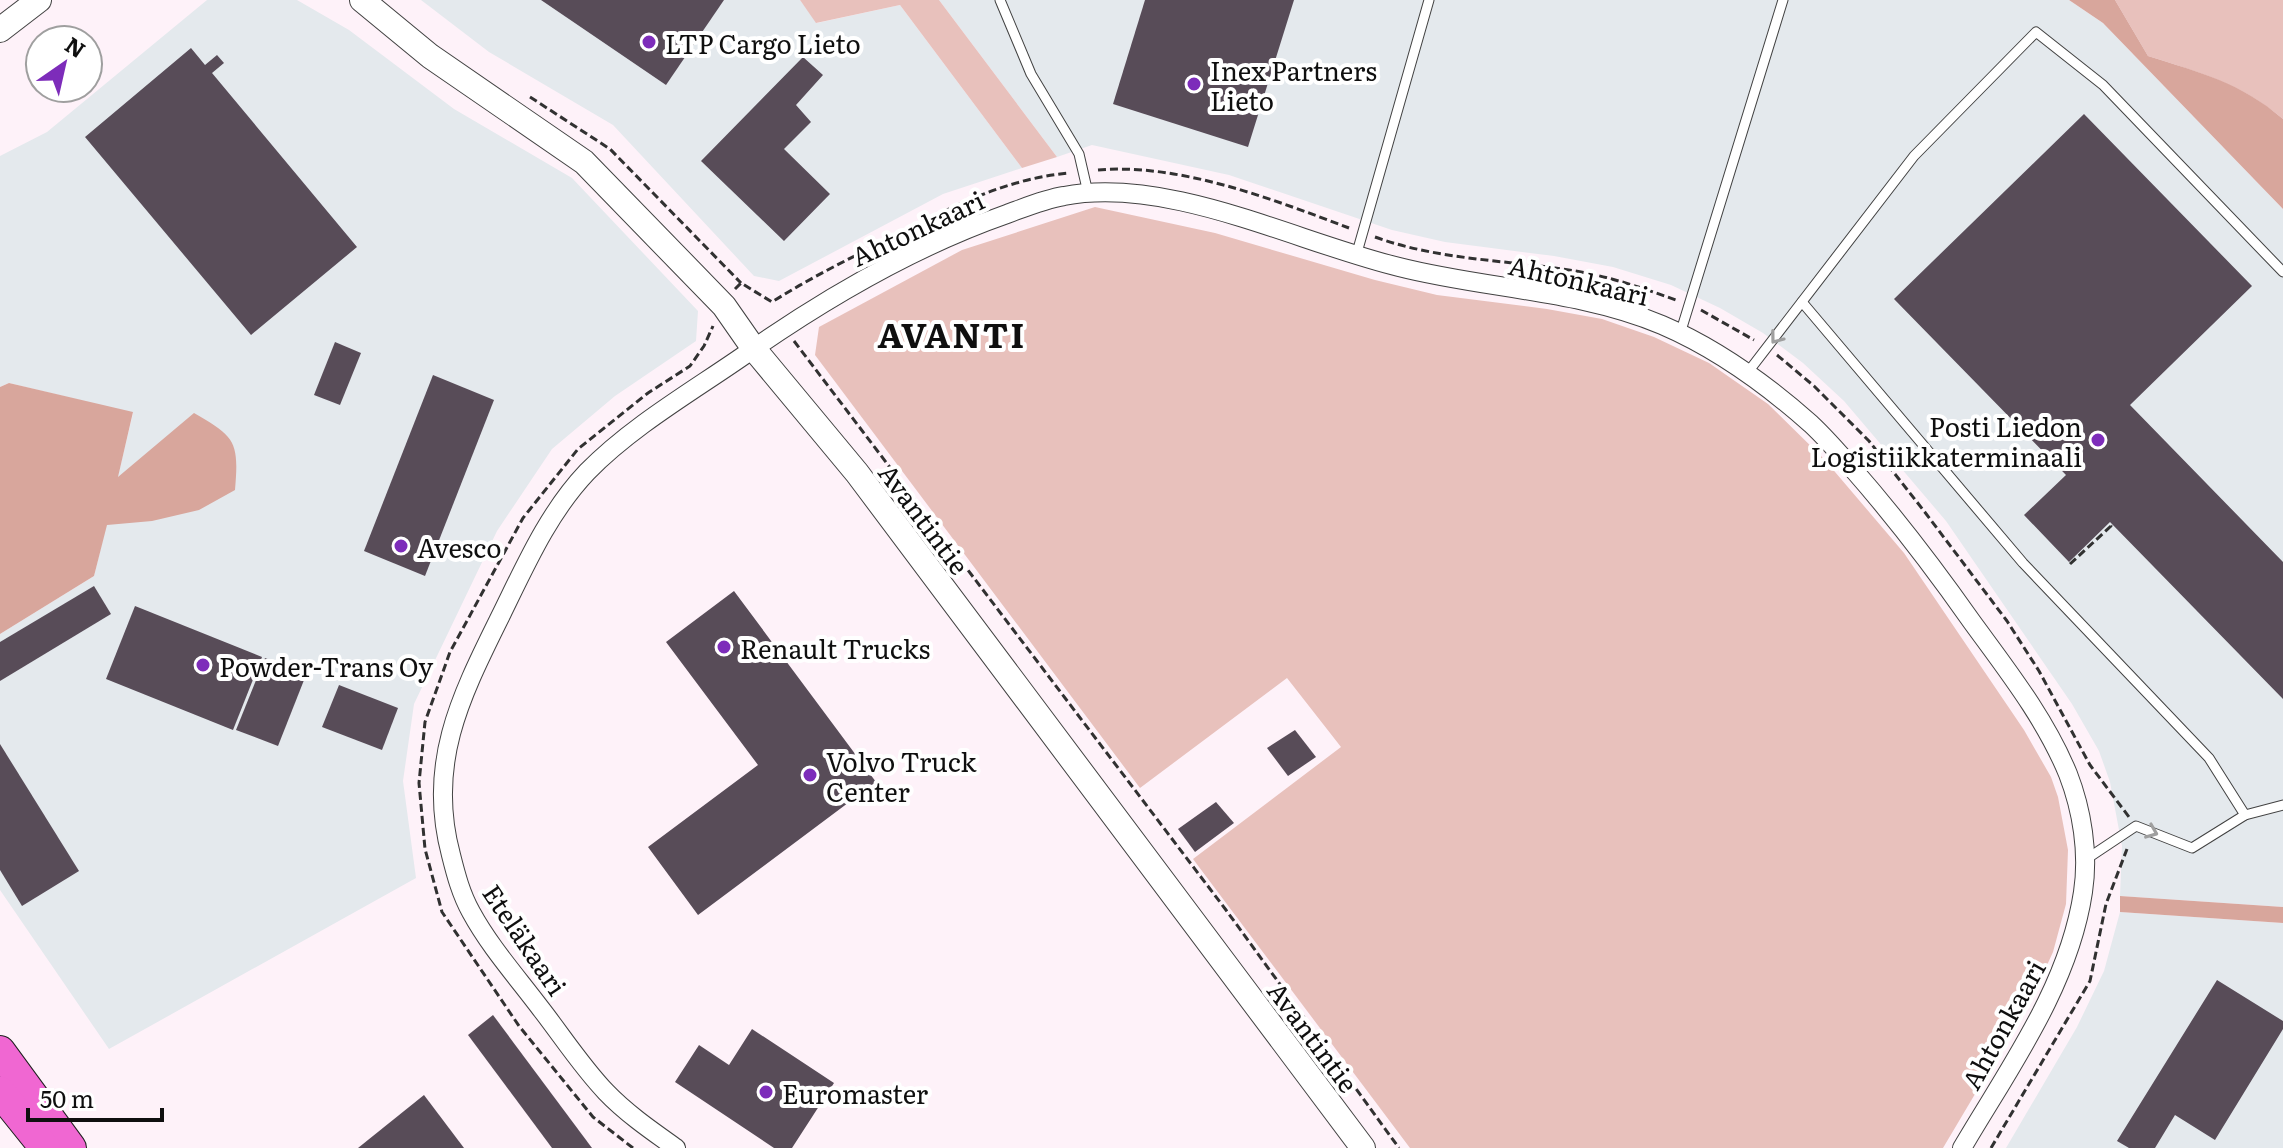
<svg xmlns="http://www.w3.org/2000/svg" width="2283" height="1148" font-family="Literata,serif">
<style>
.industrial{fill:#e4e9ed}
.green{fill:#e8c1bc}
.forest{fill:#d8a69c}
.building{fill:#584c58}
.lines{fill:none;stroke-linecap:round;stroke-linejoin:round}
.service-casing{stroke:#424242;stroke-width:11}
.minor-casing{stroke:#424242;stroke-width:20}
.tertiary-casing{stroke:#424242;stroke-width:26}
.trunk-casing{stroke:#202020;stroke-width:32}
.path{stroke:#313131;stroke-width:3;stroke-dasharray:8 4;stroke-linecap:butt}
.service{stroke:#fff;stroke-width:9}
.minor{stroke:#fff;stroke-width:18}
.tertiary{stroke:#fff;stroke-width:24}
.trunk{stroke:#f067d2;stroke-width:30}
.oneway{stroke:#9f9f9f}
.poi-dot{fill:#7d2cba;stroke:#fff;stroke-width:3}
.labels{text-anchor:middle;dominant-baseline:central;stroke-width:8;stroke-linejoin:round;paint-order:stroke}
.poi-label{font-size:26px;fill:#0f0f0f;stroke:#fff;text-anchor:start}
.street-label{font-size:26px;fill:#0f0f0f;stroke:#fff}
.district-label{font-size:34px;font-weight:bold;letter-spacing:2px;fill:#0f0f0f;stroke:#fff}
</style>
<rect width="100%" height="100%" fill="#fef2f9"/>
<g class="industrial">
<polygon points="207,0 297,0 349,30 454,109 572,178 698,311 696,341 615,396 552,449 497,531 414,704 403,781 416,878 109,1049 0,890 0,634 94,576 133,413 9,383 0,387 0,156 47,132"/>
<polygon points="421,0 800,0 817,23 900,5 1022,168 943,194 779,281 754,276 613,125 489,52"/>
<polygon points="939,0 2069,0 2103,23 2283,209 2283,907 2120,896 2122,846 2110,782 2099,751 2072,704 1946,521 1844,401 1803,363 1763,333 1720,308 1671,285 1613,267 1554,256 1445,242 1392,230 1229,175 1092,145 1057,157"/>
<polygon points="2120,912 2283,923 2283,1148 2006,1148 2077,1027 2104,971"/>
</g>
<g class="green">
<polygon points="800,0 939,0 1057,157 1022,168 900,5 816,23"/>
<path d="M2115,0H2283V119C2240,83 2201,73 2148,56Z"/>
<polygon points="1095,207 1215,233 1375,280 1437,295 1547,309 1602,319 1654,337 1709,363 1768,404 1824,459 1904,553 2024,730 2051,777 2058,797 2068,850 2066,904 2053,952 2032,998 1943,1148 1410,1148 1193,859 1341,747 1287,678 1140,788 815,355 819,327 962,250"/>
</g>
<g class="forest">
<path d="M2069,0H2115L2148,56C2201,73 2240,82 2283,119V209L2103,23Z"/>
<path d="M9,383L133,412L118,477L194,413C236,437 239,442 235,490L199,510L152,521L107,525L94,576L0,634V387Z"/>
<polygon points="2120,896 2283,907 2283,923 2120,912"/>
</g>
<g class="building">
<polygon points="541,0 724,0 666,85"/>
<polygon points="1145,0 1294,0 1248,147 1113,104"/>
<polygon points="191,48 205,65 217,55 224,63 212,73 357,247 251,335 85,137"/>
<polygon points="803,57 823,75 796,105 811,122 784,149 830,194 784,241 701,161"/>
<polygon points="2084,114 2252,286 2130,405 2283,562 2283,699 2110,522 2069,562 2024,515 2066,475 1894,299"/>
<polygon points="335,342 361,353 340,405 314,395"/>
<polygon points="433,375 494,400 425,576 364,551"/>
<polygon points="94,586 111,614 0,681 0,642"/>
<polygon points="734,591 876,782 698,915 648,847 758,765 666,642"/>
<polygon points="135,606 262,657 233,730 106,679"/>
<polygon points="265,658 306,675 278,746 236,730"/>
<polygon points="339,685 398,708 382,750 322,727"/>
<polygon points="1295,730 1316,757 1288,776 1267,748"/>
<polygon points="0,744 79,871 22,906 0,870"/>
<polygon points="1216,802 1234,823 1195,852 1178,829"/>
<polygon points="2217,980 2283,1021 2283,1029 2215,1140 2175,1115 2155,1148 2129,1148 2117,1141"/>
<polygon points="493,1015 592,1148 552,1148 468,1035"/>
<polygon points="752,1029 834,1083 792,1148 774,1148 675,1082 699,1045 729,1065"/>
<polygon points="424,1095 464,1148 358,1148"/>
</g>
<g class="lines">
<g class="service-casing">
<g id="service">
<polyline points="1000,0 1031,74 1079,154 1088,193"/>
<polyline points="1356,256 1429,0"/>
<polyline points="1802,302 2023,563 2209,758 2245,815 2283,805"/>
<polyline points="1680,334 1783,0"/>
<polyline points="1748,372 1914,156 2036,32 2103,85 2283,272"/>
<polyline points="2085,860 2136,826 2192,848 2245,815"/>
</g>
</g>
<g class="minor-casing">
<path id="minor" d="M676,1148C652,1131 626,1113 606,1092C582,1067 562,1036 541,1009C517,977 490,947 471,912C461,894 456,875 451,855C426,762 462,694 502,613C526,564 549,512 587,472C635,423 700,387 756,347C833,294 918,245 1007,214C1026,207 1045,199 1064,196C1169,176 1296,242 1399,267C1485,289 1579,290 1662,325C1718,349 1766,384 1811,424C1826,438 1839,453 1852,468C1895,517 1934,568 1972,622C2007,670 2045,718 2068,774C2082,810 2089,853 2083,892C2069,986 2009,1068 1962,1148"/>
</g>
<g class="tertiary-casing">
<g id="tertiary">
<polyline points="362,0 430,56 584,162 724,306 754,349 857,473 1363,1148"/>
<polyline points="0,30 39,0"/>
</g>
</g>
<g class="trunk-casing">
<g id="trunk">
<polyline points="0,1051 71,1148"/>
<polyline points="0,1092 45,1148"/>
</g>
</g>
<g class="path">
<polyline points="530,97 610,149 741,283"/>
<path d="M1098,170C1180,163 1272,199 1349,228"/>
<path d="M1375,237C1441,261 1513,260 1581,272C1614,278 1645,289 1676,300"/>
<path d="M735,289L741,283L772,302C810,278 850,258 891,238C947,209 1006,178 1070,173"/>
<polyline points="1701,310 1754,340"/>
<polyline points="794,341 1226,910 1399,1148"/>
<polyline points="1777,355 1814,386 1869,441 1924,511 2007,621 2039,671 2090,765 2129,817"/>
<polyline points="2070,564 2111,526 2108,524"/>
<polyline points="633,1148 593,1117 519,1026 442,912 425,849 419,783 425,722 450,652 523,518 578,449 648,393 690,366 704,346 713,326"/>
<polyline points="1991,1148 2090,981 2106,904 2127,849"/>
</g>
<use href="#service" class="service"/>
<use href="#minor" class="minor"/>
<use href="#tertiary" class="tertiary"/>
<use href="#trunk" class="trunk"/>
</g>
<defs><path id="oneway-chevron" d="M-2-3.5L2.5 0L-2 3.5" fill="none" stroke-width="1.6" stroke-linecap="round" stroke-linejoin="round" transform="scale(2)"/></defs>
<g class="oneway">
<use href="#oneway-chevron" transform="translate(1776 338) rotate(127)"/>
<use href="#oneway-chevron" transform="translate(2152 832) rotate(22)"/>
</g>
<g class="poi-dot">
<circle cx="649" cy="42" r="8"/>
<circle cx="1194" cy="84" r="8"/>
<circle cx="2098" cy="440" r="8"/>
<circle cx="401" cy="546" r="8"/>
<circle cx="724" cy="647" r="8"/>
<circle cx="203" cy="665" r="8"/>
<circle cx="810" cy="775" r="8"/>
<circle cx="766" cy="1092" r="8"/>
</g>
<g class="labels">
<g class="poi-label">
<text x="665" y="42">LTP Cargo Lieto</text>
<text x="1210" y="69">Inex Partners<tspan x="1210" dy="30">Lieto</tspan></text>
<text x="2082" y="425" text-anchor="end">Posti Liedon<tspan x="2082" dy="30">Logistiikkaterminaali</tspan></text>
<text x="417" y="546">Avesco</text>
<text x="740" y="647">Renault Trucks</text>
<text x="219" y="665">Powder-Trans Oy</text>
<text x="826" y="760">Volvo Truck<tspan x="826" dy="30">Center</tspan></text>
<text x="782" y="1092">Euromaster</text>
</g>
<g class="street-label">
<text transform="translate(917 227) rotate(-25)">Ahtonkaari</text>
<text transform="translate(1579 279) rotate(13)">Ahtonkaari</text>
<text transform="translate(925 518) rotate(53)">Avantintie</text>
<text transform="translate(526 939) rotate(56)">Eteläkaari</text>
<text transform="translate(2002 1024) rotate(-61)">Ahtonkaari</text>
<text transform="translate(1314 1036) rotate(53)">Avantintie</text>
</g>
<g class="district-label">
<text x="952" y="333">AVANTI</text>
</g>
</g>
<g transform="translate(64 64) rotate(34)"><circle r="38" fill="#ffffff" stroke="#9f9f9f" stroke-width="2"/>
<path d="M0-6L14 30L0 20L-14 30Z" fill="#7d2cba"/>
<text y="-12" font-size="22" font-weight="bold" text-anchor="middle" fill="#0f0f0f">N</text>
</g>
<path d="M28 1108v12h134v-12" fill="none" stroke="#0f0f0f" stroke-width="4"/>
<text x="40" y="1108" font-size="24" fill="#0f0f0f" stroke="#ffffff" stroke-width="6" paint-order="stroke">50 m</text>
</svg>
